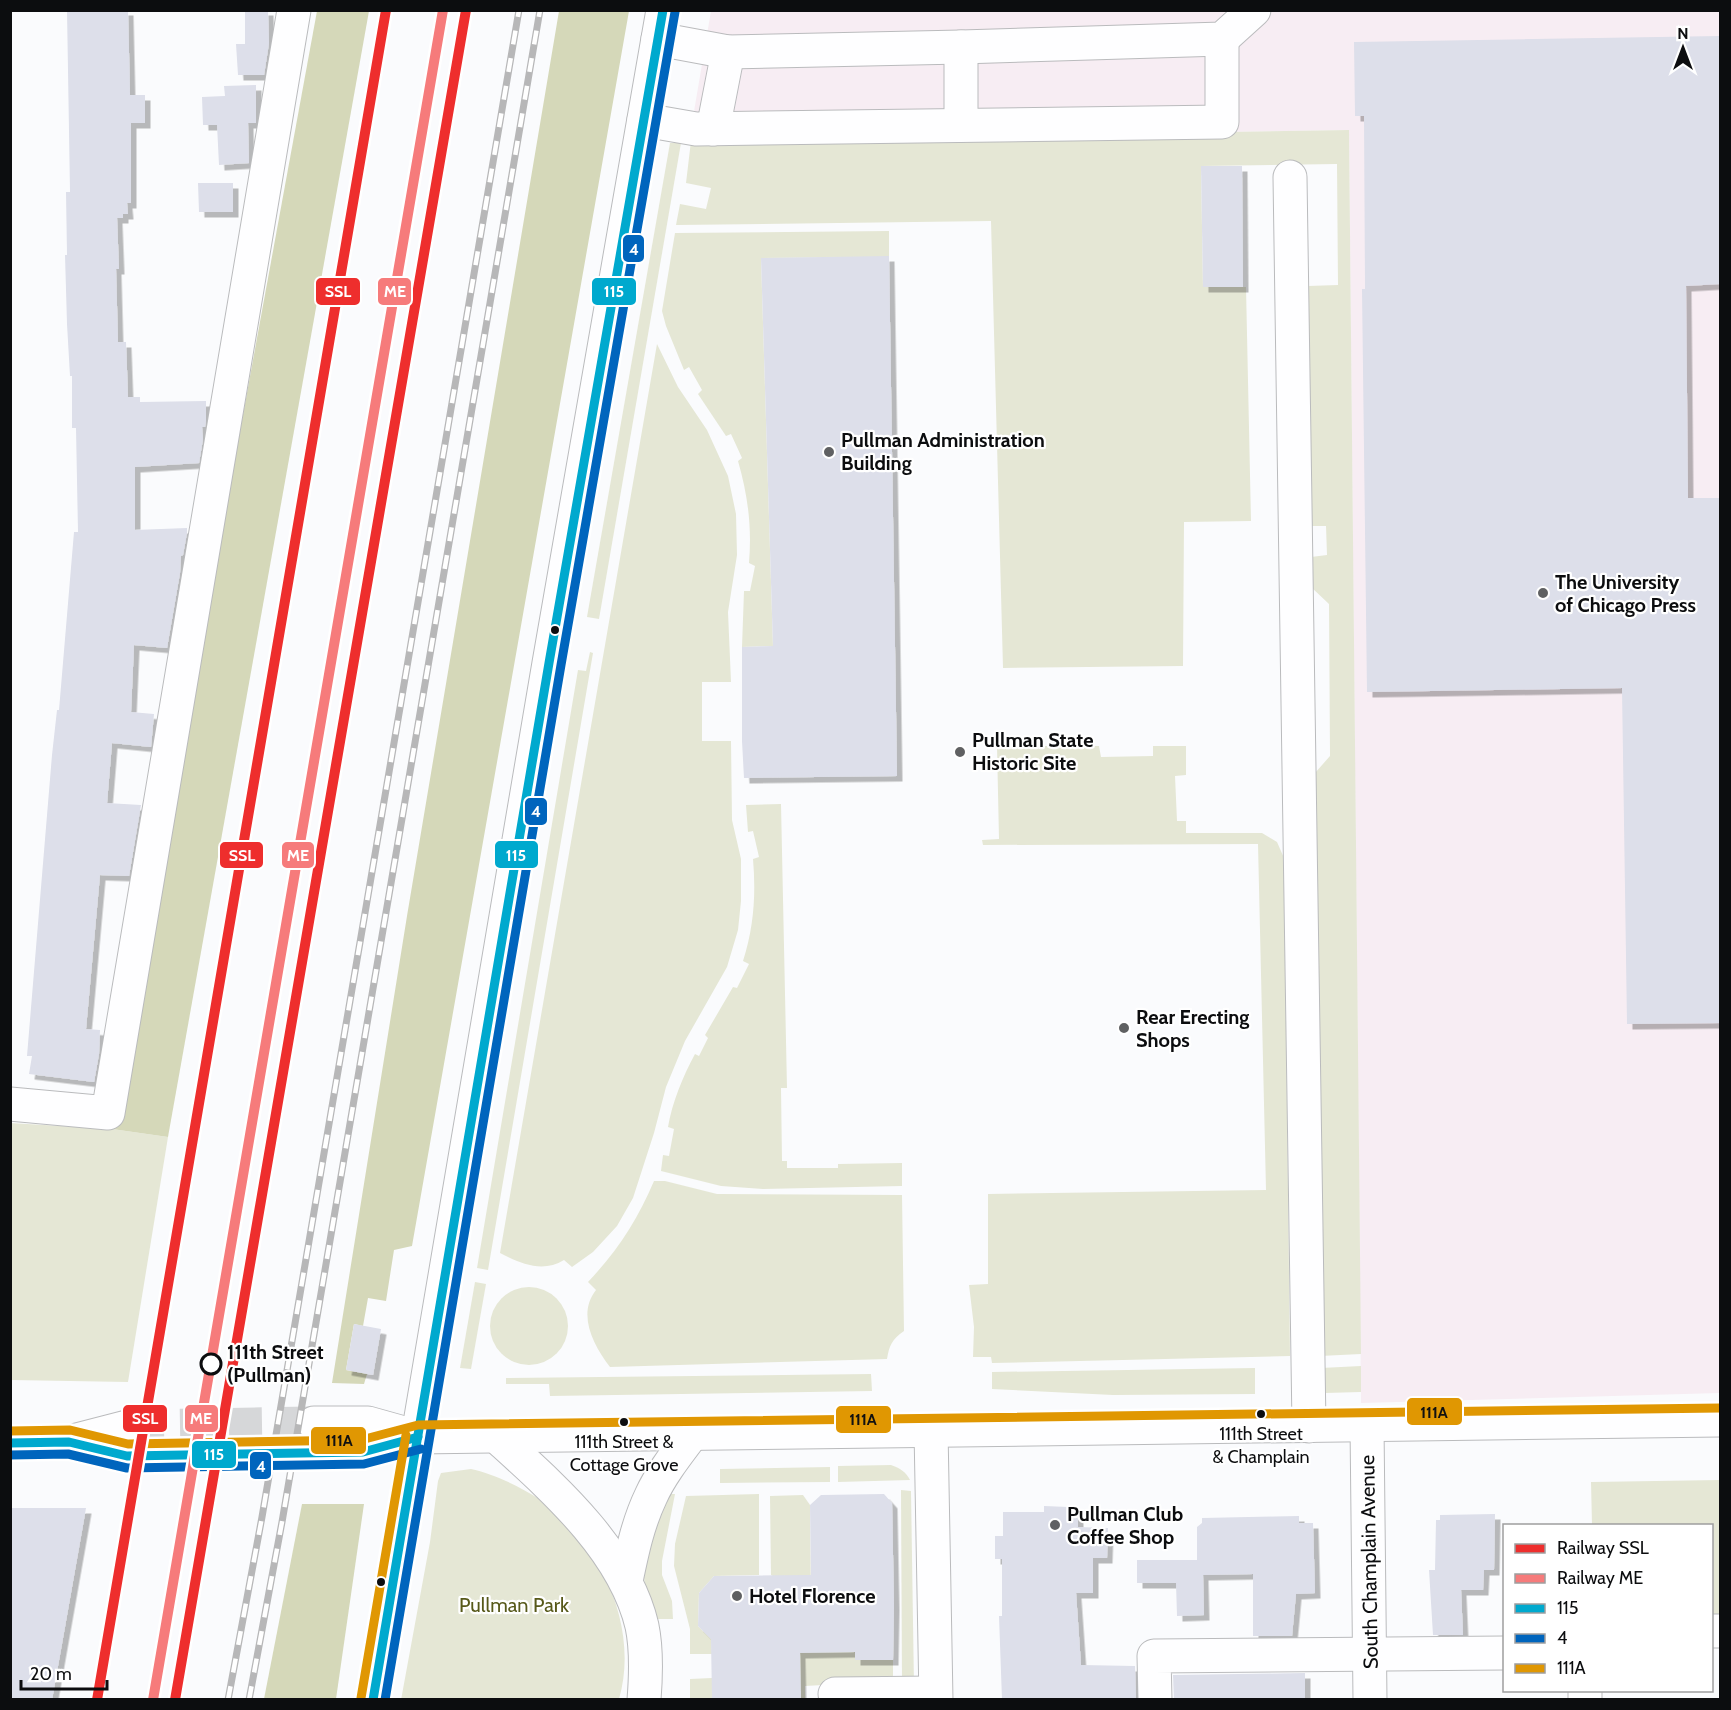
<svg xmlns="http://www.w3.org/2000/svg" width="1731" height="1710" font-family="Cabin,sans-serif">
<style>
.industrial{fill:#f7edf3}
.green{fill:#e5e7d5}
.forest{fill:#d5d8b9}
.building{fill:#dddfea;filter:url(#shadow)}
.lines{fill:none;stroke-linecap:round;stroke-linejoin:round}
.major-tunnel{stroke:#d6d7d9;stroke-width:33;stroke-dasharray:33 16;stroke-linecap:butt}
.minor-casing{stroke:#babbbd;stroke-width:35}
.major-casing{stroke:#babbbd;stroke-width:35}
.minor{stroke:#fefeff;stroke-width:33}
.major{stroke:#fefeff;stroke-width:33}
.rail-casing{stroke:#b7b7b8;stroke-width:7}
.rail{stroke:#fff;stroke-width:4.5;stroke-dasharray:14;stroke-linecap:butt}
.bus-1-casing{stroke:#fff;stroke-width:14}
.bus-2-casing{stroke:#fff;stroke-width:14}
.bus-3-casing{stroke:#fff;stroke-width:14}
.bus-1{stroke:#00a9ce;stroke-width:9}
.bus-2{stroke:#0065bd;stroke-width:9}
.bus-3{stroke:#e09702;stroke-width:9}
.rail-1-casing{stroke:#fff;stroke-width:15}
.rail-2-casing{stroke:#fff;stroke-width:15}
.rail-1{stroke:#ee2e2d;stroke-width:10}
.rail-2{stroke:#f67b7b;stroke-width:10}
.poi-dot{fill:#5f6062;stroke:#fff;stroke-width:2}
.bus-dot{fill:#0c0d0f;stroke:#fff;stroke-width:2}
.stop-dot{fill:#fff;stroke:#0c0d0f;stroke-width:3}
.labels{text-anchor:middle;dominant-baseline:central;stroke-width:4.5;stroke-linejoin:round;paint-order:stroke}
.bus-label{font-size:18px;fill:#0c0d0f;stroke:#fff}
.poi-label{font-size:20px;font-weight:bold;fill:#0c0d0f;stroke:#fff;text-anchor:start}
.stop-label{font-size:20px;font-weight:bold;fill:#0c0d0f;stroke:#fff;text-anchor:start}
.street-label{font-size:20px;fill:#0c0d0f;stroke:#fff}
.park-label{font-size:20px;fill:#57591a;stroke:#fff}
.line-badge{stroke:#fff;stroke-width:2}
.badge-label{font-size:16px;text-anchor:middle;font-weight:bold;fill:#fff}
.pale-badge-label{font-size:16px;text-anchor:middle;font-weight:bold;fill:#111}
</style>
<defs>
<filter id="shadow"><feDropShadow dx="5.5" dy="5.5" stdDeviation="0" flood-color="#0004"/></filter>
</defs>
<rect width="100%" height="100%" fill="#fafbfd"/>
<polygon class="industrial" points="711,11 1720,11 1720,1393 1361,1403 1349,130 689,141"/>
<g class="green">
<polygon points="1349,130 1361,1354 1320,1356 1315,773 1330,756 1329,604 1311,587 1311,557 1327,555 1326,526 1311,526 1308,286 1338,285 1337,164 1201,166 1203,287 1246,287 1251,521 1184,522 1183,666 1003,668 991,221 676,225 680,204 706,209 711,188 686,183 691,141"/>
<polygon points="670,143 681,143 599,619 587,617"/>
<path d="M889,231V257L761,258L773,646L742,647L744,591H750L755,566L749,563C752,527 748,496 738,461L742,458L731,434L726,436L698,394L702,390L689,367L684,370L666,326L662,311L675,233Z"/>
<path d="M657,344L678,387L707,430L728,476L736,514L737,555L728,612L731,682H702V741H731L732,820L741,859V901L738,930L727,967L685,1041L666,1087L654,1133L633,1198L617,1226L593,1252L572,1267L564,1260C543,1273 521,1264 500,1253Z"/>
<polygon points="590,652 593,653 488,1270 477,1268 578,670 586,671"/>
<polygon points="997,746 1099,746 1101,757 1153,756 1153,746 1186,746 1186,775 1175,776 1177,821 1186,821 1186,833 1262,833 1277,842 1284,858 1290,1356 992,1363 991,1357 973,1357 974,1327 969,1285 988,1284 988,1194 1266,1190 1258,844 983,845 982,840 999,839"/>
<path d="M781,804L787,1088H781L782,1161H787V1168H838V1164L902,1163V1186L763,1189L721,1186L661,1171L663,1155L669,1156L674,1129L668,1127C672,1103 683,1076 695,1054L699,1056L708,1038L705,1035L733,987L737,988L749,964L743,961C754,927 756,894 753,859L759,857L753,831L748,832L746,805Z"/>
<polygon points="10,1123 112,1129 168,1137 128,1382 11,1380"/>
<path d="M654,1181H665L717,1194L902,1195L904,1331C892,1339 889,1346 887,1359L610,1367C593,1345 577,1314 596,1290L588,1282C618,1250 637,1221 654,1181Z"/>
<polygon points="475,1282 486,1284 471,1369 460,1368"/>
<circle cx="529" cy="1326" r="39"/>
<polygon points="1361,1366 1361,1392 1325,1393 1321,1368"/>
<polygon points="1255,1368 1255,1394 1113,1395 992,1389 992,1372"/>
<polygon points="871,1374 872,1391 550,1396 549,1384 506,1384 506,1378"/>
<path d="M891,1465C900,1468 906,1472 910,1480L838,1482V1466Z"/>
<polygon points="830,1467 830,1482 720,1483 720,1469"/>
<path d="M471,1469C500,1475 542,1497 564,1518C571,1526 576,1536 583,1544C590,1554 599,1564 604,1575C623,1613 631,1658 619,1699L401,1700L430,1542L438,1481L441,1473Z"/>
<polygon points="1720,1480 1720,1619 1712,1620 1712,1526 1592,1525 1591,1482"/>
<polygon points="901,1490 911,1491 914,1686 902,1686"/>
<polygon points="665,1494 675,1494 662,1561 662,1575 672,1601 673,1619 653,1619 646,1595 643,1569"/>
<polygon points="759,1494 759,1575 714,1576 699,1593 698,1626 711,1639 712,1654 690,1654 690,1629 674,1566 675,1544 686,1496"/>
<polygon points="803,1495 810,1505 811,1599 771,1575 770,1496"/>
<polygon points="801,1633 820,1652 855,1652 855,1660 893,1660 893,1699 823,1685 805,1686 805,1699 801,1699 801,1691 795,1691"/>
<polygon points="712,1678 712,1699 690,1699 690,1679"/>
</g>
<g class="forest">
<polygon points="317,11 369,11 168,1137 112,1129"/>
<polygon points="559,11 629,11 412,1246 394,1250 386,1301 368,1298 363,1326 354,1324 346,1370 367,1374 364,1384 332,1383 407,916"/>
<polygon points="302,1504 364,1504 336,1699 264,1699"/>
</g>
<g class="building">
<polygon points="67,10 128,10 130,95 145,95 145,123 131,123 131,203 127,203 128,214 123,214 123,218 117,218 119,269 116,269 118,342 126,342 128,397 140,397 140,402 206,401 206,421 205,427 202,427 203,439 199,463 135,467 135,530 187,528 187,533 183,555 181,556 180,573 167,648 134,645 131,712 154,714 151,747 112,743 107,803 141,805 129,876 100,875 86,1029 100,1030 99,1054 94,1082 29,1074 32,1056 27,1056 52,755 57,710 59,710 74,532 78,532 76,428 72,428 72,376 70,376 67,324 65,255 67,255 66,192 70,192"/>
<polygon points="245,10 268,10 269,43 264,75 238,75 236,44 245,44"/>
<polygon points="1720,36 1720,284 1686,286 1688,498 1720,498 1720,1023 1627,1024 1622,688 1367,692 1362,289 1365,289 1364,116 1355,116 1354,42"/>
<polygon points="256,85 256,123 248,123 249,163 219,165 217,125 203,125 202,97 225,96 224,86"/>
<polygon points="1201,166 1242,166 1243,287 1203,287"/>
<polygon points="198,183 233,183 233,212 199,212"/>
<polygon points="889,256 897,776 744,778 742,741 742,647 773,646 761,258"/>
<polygon points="354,1324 381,1329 373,1375 346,1370"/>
<polygon points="884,1494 892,1503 894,1605 893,1660 855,1660 855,1652 800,1653 801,1700 712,1700 711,1639 698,1626 699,1593 714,1576 811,1575 810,1505 821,1495"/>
<polygon points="1044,1506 1068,1507 1078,1514 1078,1527 1108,1528 1107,1558 1093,1558 1093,1593 1076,1593 1081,1665 1135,1666 1136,1700 1002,1700 999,1616 1002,1616 1002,1559 995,1559 995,1536 1003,1536 1003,1512 1044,1512"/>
<polygon points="10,1508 86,1508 52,1700 10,1700"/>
<polygon points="1495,1514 1494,1570 1484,1570 1483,1590 1461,1590 1463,1635 1433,1635 1429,1570 1435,1570 1436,1520 1440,1520 1440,1515"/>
<polygon points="1299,1516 1299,1523 1313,1523 1315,1593 1296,1594 1292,1636 1253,1636 1253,1574 1203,1575 1204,1615 1177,1616 1176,1583 1137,1583 1137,1560 1197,1560 1197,1527 1202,1523 1202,1518"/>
<polygon points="1305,1673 1305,1700 1174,1700 1173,1675"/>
</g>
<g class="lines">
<g class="major-tunnel">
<polyline points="131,1426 314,1423"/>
<polyline points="127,1456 309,1453"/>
</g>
<g class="minor-casing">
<g id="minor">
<polyline points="658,39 728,52 961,47 1222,39 1254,10"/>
<polyline points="644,120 696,129 1222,122 1222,39"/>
<polyline points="961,125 961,47"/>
<polyline points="713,129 728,52"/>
<polyline points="1290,177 1309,1426"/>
<polyline points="10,1104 108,1113 294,10"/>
<polyline points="1367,1425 1370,1700"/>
<polyline points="931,1430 936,1700"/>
<path d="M496,1436C552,1487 624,1549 642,1626C647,1650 646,1675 644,1700"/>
<path d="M626,1581C632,1552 638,1523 651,1496C661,1474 677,1454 692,1434"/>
<polyline points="1712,1631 1720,1631"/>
<polyline points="1585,1690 1585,1700"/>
<polyline points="835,1694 935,1693"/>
<polyline points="373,1700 549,663 663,10"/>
<polyline points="1155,1700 1154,1656 1504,1653"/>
</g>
</g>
<g class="major-casing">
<g id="major">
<polyline points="314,1423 368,1423 418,1437"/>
<polyline points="73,1441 131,1426"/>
<polyline points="10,1443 69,1442 127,1456"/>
<polyline points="309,1453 363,1452 418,1437 1720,1420"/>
</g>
</g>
<use href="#minor" class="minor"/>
<use href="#major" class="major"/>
<g class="rail-casing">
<g id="rail">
<polyline points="228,1700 262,1517 519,10"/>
<polyline points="249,1700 282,1522 540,10"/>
</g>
</g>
<use href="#rail" class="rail"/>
<g class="bus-1-casing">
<g id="bus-1">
<polyline points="10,1443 69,1442 127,1456 363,1452 418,1437"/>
<polyline points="373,1700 549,663 663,10"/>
</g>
</g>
<g class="bus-2-casing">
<g id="bus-2">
<polyline points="10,1455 68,1454 127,1468 364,1464 421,1449"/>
<polyline points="385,1700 561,665 675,12"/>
</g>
</g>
<g class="bus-3-casing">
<g id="bus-3">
<polyline points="10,1431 70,1430 128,1444 361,1440 418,1425 1720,1408"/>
<polyline points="361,1698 406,1435"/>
</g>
</g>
<use href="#bus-1" class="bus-1"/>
<use href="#bus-2" class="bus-2"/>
<use href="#bus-3" class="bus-3"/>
<g class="rail-1-casing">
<g id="rail-1">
<polyline points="97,1700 386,10"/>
<polyline points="175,1700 466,10"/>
</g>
</g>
<g class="rail-2-casing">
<polyline id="rail-2" points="153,1700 443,10"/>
</g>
<use href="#rail-1" class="rail-1"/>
<use href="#rail-2" class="rail-2"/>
</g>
<g class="poi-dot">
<circle cx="829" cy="452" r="6"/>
<circle cx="1543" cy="593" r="6"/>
<circle cx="960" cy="752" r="6"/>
<circle cx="1124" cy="1028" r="6"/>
<circle cx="1055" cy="1525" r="6"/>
<circle cx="737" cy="1596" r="6"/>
</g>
<g class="bus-dot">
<circle cx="555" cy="630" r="5"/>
<circle cx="1261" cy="1414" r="5"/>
<circle cx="624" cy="1422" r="5"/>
<circle cx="381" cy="1582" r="5"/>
</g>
<circle class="stop-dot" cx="211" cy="1364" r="10"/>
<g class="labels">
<g class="bus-label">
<text x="1261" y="1434">111th Street<tspan x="1261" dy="23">&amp; Champlain</tspan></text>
<text x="624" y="1442">111th Street &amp;<tspan x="624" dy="23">Cottage Grove</tspan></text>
</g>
<g class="poi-label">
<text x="841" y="440">Pullman Administration<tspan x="841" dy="23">Building</tspan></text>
<text x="1555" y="582">The University<tspan x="1555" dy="23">of Chicago Press</tspan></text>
<text x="972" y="740">Pullman State<tspan x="972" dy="23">Historic Site</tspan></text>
<text x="1136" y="1017">Rear Erecting<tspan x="1136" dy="23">Shops</tspan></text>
<text x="1067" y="1514">Pullman Club<tspan x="1067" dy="23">Coffee Shop</tspan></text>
<text x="749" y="1596">Hotel Florence</text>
</g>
<g class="stop-label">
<text x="227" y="1352">111th Street<tspan x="227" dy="23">(Pullman)</tspan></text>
</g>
<g class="street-label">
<text transform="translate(1369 1562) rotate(-91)">South Champlain Avenue</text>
</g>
<g class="park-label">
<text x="514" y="1605">Pullman Park</text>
</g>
</g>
<g class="line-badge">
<rect x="622" y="234" width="23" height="29" rx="6" fill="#0065bd"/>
<rect x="591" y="277" width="46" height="29" rx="6" fill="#00a9ce"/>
<rect x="315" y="277" width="46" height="29" rx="6" fill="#ee2e2d"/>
<rect x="377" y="277" width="35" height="29" rx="6" fill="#f67b7b"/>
<rect x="524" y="797" width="24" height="29" rx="6" fill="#0065bd"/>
<rect x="494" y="840" width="45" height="29" rx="6" fill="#00a9ce"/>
<rect x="219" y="841" width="45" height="28" rx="6" fill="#ee2e2d"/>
<rect x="281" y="841" width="34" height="28" rx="6" fill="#f67b7b"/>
<rect x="1406" y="1397" width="57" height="29" rx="6" fill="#e09702"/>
<rect x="122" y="1404" width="46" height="29" rx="6" fill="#ee2e2d"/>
<rect x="184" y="1404" width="35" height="29" rx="6" fill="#f67b7b"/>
<rect x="835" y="1405" width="57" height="29" rx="6" fill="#e09702"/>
<rect x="310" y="1426" width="57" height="29" rx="6" fill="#e09702"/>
<rect x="191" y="1440" width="46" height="29" rx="6" fill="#00a9ce"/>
<rect x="249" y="1451" width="23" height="29" rx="6" fill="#0065bd"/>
</g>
<g class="badge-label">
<text x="634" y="255">4</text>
<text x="614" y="297">115</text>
<text x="338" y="297">SSL</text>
<text x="395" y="297">ME</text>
<text x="536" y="817">4</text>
<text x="516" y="861">115</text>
<text x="242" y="861">SSL</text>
<text x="298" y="861">ME</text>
<text x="145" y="1424">SSL</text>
<text x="201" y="1424">ME</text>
<text x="214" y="1460">115</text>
<text x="261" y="1472">4</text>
</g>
<g class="pale-badge-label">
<text x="1434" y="1418">111A</text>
<text x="863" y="1425">111A</text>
<text x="339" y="1446">111A</text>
</g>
<rect width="1731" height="1710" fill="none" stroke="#0c0d0f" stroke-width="24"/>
<rect x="1503" y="1524" width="210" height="168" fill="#ffffff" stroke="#9e9e9f" stroke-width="1.5"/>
<rect x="1515" y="1544" width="30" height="9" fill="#ee2e2d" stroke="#9e9e9f" stroke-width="1.5"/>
<text x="1557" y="1554" font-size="18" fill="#0c0d0f">Railway SSL</text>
<rect x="1515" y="1574" width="30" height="9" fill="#f67b7b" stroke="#9e9e9f" stroke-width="1.5"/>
<text x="1557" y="1584" font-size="18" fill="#0c0d0f">Railway ME</text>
<rect x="1515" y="1604" width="30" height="9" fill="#00a9ce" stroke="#9e9e9f" stroke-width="1.5"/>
<text x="1557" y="1614" font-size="18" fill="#0c0d0f">115</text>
<rect x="1515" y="1634" width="30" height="9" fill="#0065bd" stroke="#9e9e9f" stroke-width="1.5"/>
<text x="1557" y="1644" font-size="18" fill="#0c0d0f">4</text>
<rect x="1515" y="1664" width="30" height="9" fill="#e09702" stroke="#9e9e9f" stroke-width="1.5"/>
<text x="1557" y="1674" font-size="18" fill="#0c0d0f">111A</text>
<g transform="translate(1683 48)" stroke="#ffffff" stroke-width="4.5" paint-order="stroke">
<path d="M0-4.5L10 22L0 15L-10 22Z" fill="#0c0d0f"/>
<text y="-9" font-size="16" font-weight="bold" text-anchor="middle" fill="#0c0d0f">N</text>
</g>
<path d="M21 1680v9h86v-9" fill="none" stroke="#0c0d0f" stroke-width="3"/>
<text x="30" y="1680" font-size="18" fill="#0c0d0f" stroke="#ffffff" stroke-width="4.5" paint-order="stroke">20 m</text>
</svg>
